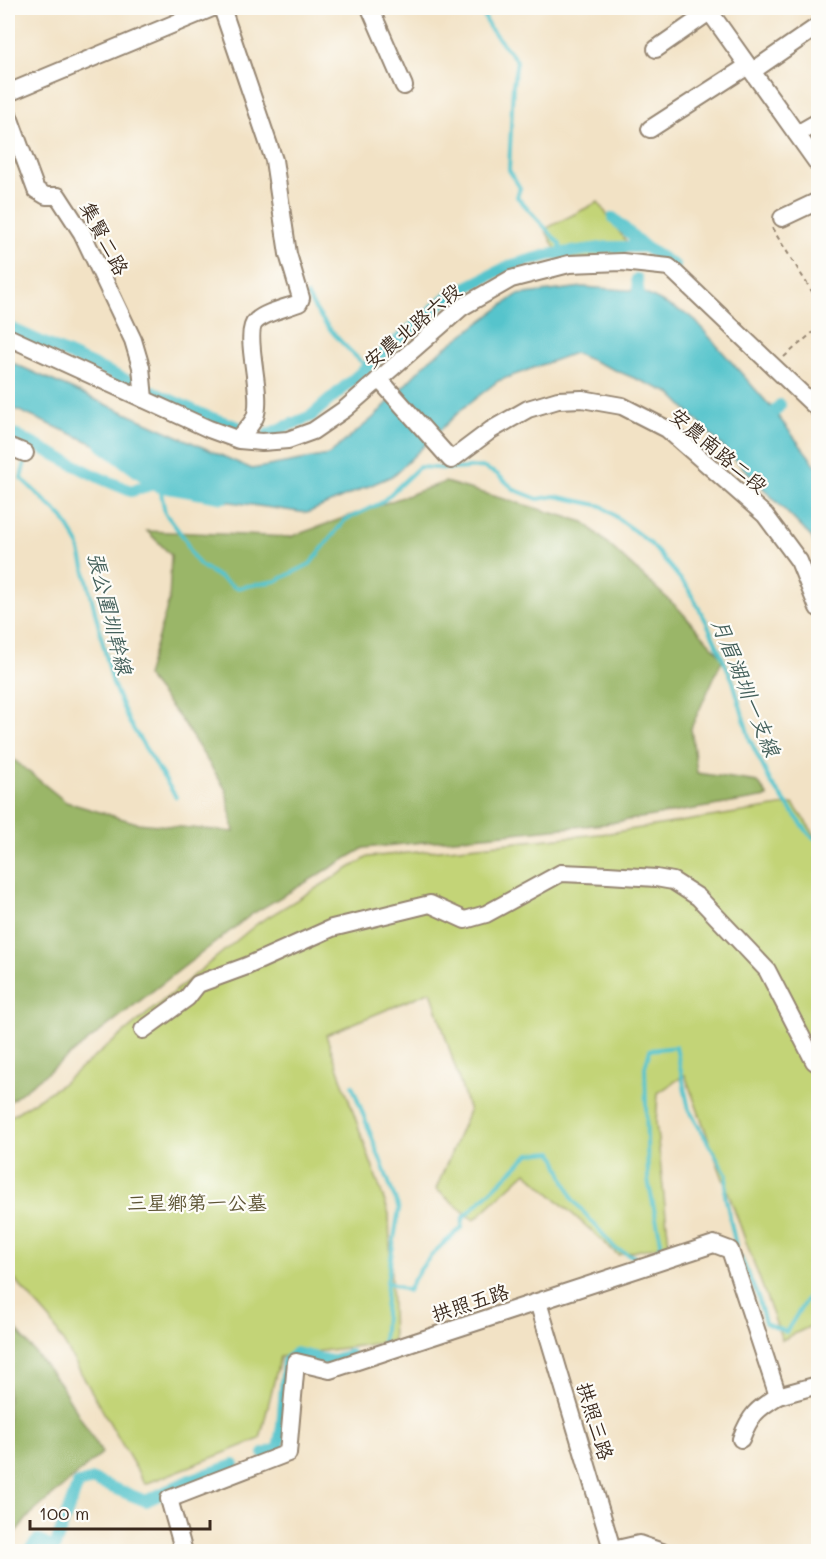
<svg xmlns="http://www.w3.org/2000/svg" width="826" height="1559" font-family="Mali,'LXGW WenKai TC',sans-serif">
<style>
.green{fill:#c3d477;stroke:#7f7f4a;stroke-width:1.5}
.forest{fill:#9ab668;stroke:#6a7043;stroke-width:1.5}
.water{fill:#56c4cc;stroke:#487775;stroke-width:1.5}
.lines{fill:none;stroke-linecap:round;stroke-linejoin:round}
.stream{stroke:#56c4cc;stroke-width:4}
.canal{stroke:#56c4cc;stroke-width:12}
.river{stroke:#56c4cc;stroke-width:21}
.minor-casing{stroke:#968672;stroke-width:20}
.path{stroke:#968672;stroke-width:2;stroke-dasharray:4.5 4.5;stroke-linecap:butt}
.minor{stroke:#fff;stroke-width:16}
.labels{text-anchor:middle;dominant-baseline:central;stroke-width:4.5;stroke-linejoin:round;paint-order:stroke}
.street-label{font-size:20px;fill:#3b2a1e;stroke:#fdfcf7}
.park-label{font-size:20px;fill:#5d5434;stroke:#fdfcf7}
.water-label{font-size:21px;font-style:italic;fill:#44605b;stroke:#fdfcf7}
</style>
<rect width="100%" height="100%" fill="#fdfcf7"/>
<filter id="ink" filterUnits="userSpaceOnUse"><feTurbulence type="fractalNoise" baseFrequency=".0167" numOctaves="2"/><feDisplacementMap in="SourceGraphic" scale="12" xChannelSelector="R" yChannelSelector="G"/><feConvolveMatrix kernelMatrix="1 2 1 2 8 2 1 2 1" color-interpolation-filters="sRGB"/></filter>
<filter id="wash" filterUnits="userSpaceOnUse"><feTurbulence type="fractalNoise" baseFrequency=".008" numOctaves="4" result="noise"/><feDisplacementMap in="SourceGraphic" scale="24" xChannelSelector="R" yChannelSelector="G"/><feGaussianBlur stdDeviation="1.35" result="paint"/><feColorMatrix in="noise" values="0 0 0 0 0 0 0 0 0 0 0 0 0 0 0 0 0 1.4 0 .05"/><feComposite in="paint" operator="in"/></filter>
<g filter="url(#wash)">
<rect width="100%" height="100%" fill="#f2e2c5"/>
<g class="green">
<polygon points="598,202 631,248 622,257 561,260 545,229"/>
<polygon points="793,804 818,839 817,1323 782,1340 685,1075 658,1093 656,1122 669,1244 618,1255 526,1172 474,1220 436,1189 469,1111 431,991 326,1035 389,1214 393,1341 280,1357 260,1439 145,1484 51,1321 8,1272 8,1118 59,1086 258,923 368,857 609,833"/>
</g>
<g class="forest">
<polygon points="445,482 584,522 679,609 723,658 691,728 697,773 758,782 768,797 604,824 364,848 252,914 8,1103 8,755 66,802 137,823 234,832 226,790 182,721 146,676 169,601 171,555 147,531 290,537"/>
<polygon points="8,1319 60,1384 102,1453 31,1514 8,1541"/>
</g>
<polygon class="water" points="583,287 640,291 692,317 770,406 818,468 818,555 812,538 670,393 574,353 498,381 462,409 394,475 307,513 224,501 8,406 8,361 252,469 328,455 373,418 430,359 517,295"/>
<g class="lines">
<g class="stream">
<polyline points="481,8 489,27 517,61 513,85 509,170 520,188 517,197 560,244 561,253"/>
<path d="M307,295C322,324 344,346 368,368"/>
<polyline points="26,458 21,478 63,518 78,543 113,684 129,722 176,797"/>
<polyline points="159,482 165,513 185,539 192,555 200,565 236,588 276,581 310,564 345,520 381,503 419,467 453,469 482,467 497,474 515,490 538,499 555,496 602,506 650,543 687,587 706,621 733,681 750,740 771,783 809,834 818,841"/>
<polyline points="352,1085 399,1209 387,1282"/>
<polyline points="656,1256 661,1242 648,1180 645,1067 650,1050 676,1047 689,1110 727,1175 725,1195 736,1246"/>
<polyline points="741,1258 758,1297 765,1323 786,1332 818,1281"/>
<path d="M383,1345L387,1282L408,1291C420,1264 439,1246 462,1228L463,1218L529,1154L553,1152L573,1200L616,1249L644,1261"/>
</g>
<g class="canal">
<polyline points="613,218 645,247"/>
<polyline points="637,279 640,305"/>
<polyline points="8,327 133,383"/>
<polyline points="153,392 206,416 241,428"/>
<polyline points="764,425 780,405"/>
<polyline points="8,431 100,478 131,491 159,482"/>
<polyline points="268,434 311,416 449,296 509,266 548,255 608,247 645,247 675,266"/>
<polyline points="264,1454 278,1449 282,1426 287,1362 296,1353 331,1361 350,1355"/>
<polyline points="28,1552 38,1540 54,1549 78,1484 93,1480 146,1501 190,1480 234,1465"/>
</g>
<polyline class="river" points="105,442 159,482 222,493"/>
</g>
</g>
<g filter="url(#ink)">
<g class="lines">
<g class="minor-casing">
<g id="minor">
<path d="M222,8L274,160L288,254L301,298L299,303C286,308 266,312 256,321C242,333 264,394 255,417C252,425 243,433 238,439"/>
<polyline points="370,8 404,86"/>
<polyline points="707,8 818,164"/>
<polyline points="656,49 715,8"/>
<polyline points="8,93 212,8"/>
<polyline points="8,114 36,190 46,196 58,196 82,233 133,340 141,367 144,399"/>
<polyline points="650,129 743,69 757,68 818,26"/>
<polyline points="797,134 818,122"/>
<polyline points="782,218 818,201"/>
<polyline points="8,337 209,429 239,440 262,442 288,440 313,431 345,409 462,307 511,279 569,264 622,262 669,267 818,409"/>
<polyline points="379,379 451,460 491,430 528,409 558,400 582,399 622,406 667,429 765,515 799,561 818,608"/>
<polyline points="8,446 25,453"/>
<polyline points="143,1030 187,998 198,984 247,966 332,928 430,904 465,920 486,914 561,873 608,875 656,878 673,881 698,897 767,970 814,1061 818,1064"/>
<polyline points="538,1302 613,1552"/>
<path d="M741,1439C750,1415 757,1409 778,1396"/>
<polyline points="613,1550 639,1544 662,1552"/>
<polyline points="184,1552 169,1499 288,1453 296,1362 330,1370 714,1244 730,1250 778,1396 818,1385"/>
</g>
</g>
<g class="path">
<polyline points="772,228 818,301"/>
<polyline points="784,357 818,328"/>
</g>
<use href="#minor" class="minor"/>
</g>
</g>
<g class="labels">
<g class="street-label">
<text transform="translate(105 238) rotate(62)">集賢二路</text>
<text transform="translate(412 325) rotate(-40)">安農北路六段</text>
<text transform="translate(719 450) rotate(40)">安農南路二段</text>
<text transform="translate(470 1302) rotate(-18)">拱照五路</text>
<text transform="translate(596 1421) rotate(73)">拱照三路</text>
</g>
<g class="park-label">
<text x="197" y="1202">三星鄉第一公墓</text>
</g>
<g class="water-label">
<text transform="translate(111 613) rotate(76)">張公圍圳幹線</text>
<text transform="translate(747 687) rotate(68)">月眉湖圳一支線</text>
</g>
</g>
<rect width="826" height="1559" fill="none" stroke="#fdfcf7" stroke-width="30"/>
<path d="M30 1520v9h180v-9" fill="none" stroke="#3b2a1e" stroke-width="3"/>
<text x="39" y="1520" font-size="18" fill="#3b2a1e" stroke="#fdfcf7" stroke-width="4.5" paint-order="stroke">100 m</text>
</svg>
